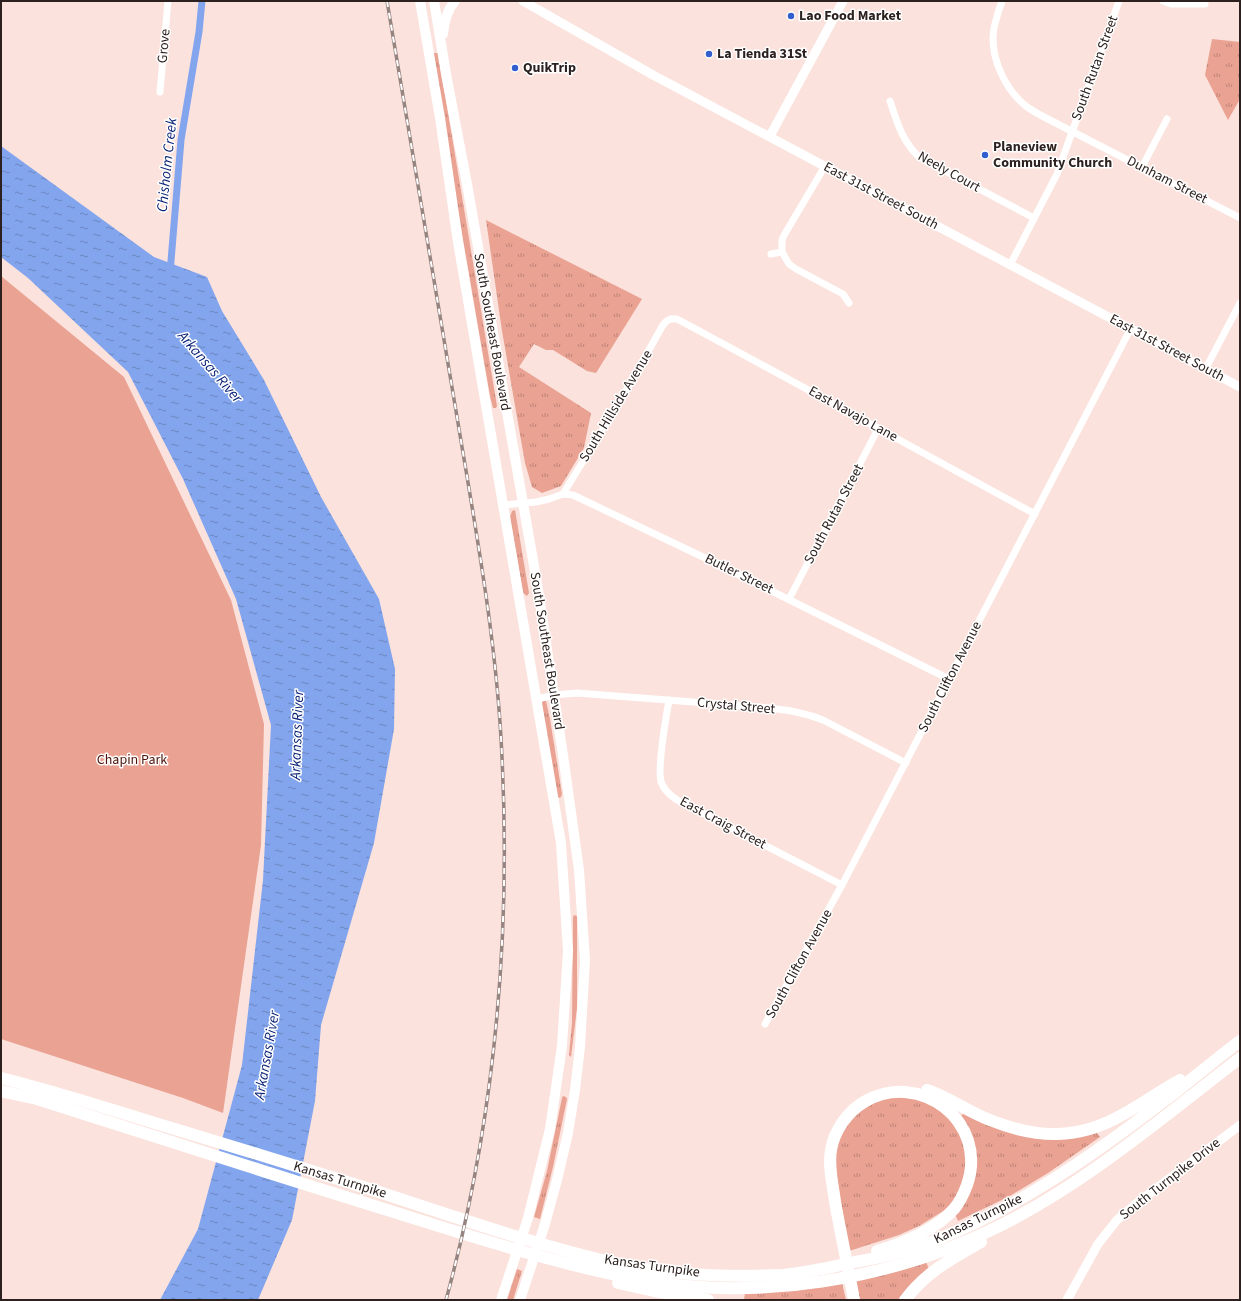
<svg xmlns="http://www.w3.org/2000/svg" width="1241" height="1301" font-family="'Source Sans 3',sans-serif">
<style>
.grass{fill:url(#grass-tufts)}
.park{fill:#eaa293}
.water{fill:url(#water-ripples)}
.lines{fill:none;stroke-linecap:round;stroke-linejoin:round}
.canal{stroke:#83a5ee;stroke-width:7}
.street{stroke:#fff;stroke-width:7}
.secondary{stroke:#fff;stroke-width:9}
.primary{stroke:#fff;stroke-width:10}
.highway{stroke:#fff;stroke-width:12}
.rail-casing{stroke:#968480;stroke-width:3.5}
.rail{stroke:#fff;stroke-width:2;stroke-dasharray:6;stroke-linecap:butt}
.poi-dot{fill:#335ece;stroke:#fff;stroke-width:1.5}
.labels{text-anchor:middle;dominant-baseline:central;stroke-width:3;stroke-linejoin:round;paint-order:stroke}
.poi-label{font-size:14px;font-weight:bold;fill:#2c211e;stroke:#fff;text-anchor:start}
.street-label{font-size:14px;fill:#2c211e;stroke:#fff}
.park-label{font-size:14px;fill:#4c140a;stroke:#fff}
.water-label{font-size:15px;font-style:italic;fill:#092275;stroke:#fff}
</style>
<defs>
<pattern id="grass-tufts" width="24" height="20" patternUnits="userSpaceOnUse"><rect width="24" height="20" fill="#eaa293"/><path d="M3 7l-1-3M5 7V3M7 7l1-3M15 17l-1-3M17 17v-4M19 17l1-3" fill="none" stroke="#be8477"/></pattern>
<pattern id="water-ripples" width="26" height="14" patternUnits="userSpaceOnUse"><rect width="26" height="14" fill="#83a5ee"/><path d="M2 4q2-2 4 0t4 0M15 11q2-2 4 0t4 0" fill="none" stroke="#6b86c0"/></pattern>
</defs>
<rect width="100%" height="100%" fill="#fbe2dc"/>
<g class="grass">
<polygon points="1239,1 1240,1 1240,99 1228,120 1205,75 1212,39 1240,42"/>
<polygon points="431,53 438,53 497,406 496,408 493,408 490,396"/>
<polygon points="486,220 642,299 596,373 587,371 553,350 546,350 534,344 519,367 591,413 584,448 561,486 542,493 532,487 525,463 502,331"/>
<polygon points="515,510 529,593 527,596 523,593 510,517 512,511"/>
<polygon points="543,701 546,701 550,719 562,794 561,797 559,798 557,796 541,704"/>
<polygon points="574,915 577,916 577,1008 571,1057 569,1055 572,1023 573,917"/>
<polygon points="563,1096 566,1097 567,1099 553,1167 540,1219 534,1217 547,1171 562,1098"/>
<polygon points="912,1097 945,1112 964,1142 966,1173 956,1198 945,1210 919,1226 899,1235 849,1251 836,1172 836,1154 838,1143 844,1130 858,1111 881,1098"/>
<path d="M965,1112L991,1125L1096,1132L1100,1137L1048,1173L1008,1197L958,1221L955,1214C959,1208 964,1202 967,1196C982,1171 978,1138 961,1116Z"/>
<polygon points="926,1262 929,1269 900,1300 860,1300 856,1281 902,1270"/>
<polygon points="517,1269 522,1271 513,1300 507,1300"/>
<polygon points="842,1283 846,1300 744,1300 745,1293 794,1291"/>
</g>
<polygon class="park" points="1,276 124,377 231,600 264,724 261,845 223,1113 183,1098 1,1039"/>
<polygon class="water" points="1,146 154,257 207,277 222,311 264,380 321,497 379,599 395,669 394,729 374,843 321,1025 315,1101 292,1220 258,1300 160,1300 198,1229 242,1065 263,880 271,725 236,599 183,479 128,372 28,278 1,257"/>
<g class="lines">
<polyline class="canal" points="170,273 181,140 199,32 202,1"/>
<g class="street">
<path d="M1002,1C999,9 996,19 994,28C989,56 1005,90 1027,107C1033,111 1040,115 1046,118L1240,218"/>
<polyline points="1163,1 1171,4 1205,4"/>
<polyline points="160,92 168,1"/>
<path d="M890,101C897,122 902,141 919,157L1034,218"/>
<polyline points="825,166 783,237 782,242 782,252 789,264 796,269 843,294 849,303"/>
<polyline points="1142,167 1167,119"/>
<polyline points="771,254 782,252"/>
<polyline points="1010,265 1057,174 1119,1"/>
<polyline points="1206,368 1240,303"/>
<path d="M563,494L620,401L663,325C667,320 670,318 677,319C797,383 915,449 1035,514"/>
<polyline points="503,505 536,502 549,499 563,494 573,495 703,557 949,679"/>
<polyline points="789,599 878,429"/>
<path d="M537,699L554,695L577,693L769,708C788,710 806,713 823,720L906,763"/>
<path d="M669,700C666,718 657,766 661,782C664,790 671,796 677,800L842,885"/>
<polyline points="765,1024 842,885 1131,328"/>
</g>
<g class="secondary">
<polyline points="523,1 653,75 1240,387"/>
<polyline points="770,136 843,1"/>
<polyline points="1067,1300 1098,1244 1117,1220 1137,1203 1240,1125"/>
</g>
<g class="primary">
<polyline points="420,1 440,118 458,242 561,843 568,951 562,1046 550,1129 528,1218 501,1300"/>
<polyline points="434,1 446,74 467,184 537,583 563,755 579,870 585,960 580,1047 575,1090 568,1133 557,1180 545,1224 520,1300"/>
<path d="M443,34C444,23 447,10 455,1"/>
</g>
<g class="highway">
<path d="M1,1078C53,1091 104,1107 155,1123C228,1145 300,1167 373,1190C455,1217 538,1246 623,1265C672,1275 733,1277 783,1275C807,1273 832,1267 855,1262C884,1257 913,1250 939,1239C1020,1206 1092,1156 1161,1103C1188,1083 1213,1061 1240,1041"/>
<path d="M927,1090C949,1097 968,1112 990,1120C1037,1139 1078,1140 1122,1115C1142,1104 1160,1091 1180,1080"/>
<path d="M1,1091L37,1099C152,1136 268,1173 384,1209C471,1236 557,1265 647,1281C759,1300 887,1280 989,1231C1079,1189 1162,1118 1240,1058"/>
<polyline points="618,1283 654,1291 708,1300"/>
<path d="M854,1300C848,1267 841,1235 835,1202C833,1185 828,1167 831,1150C834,1131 847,1112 864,1102C920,1069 989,1122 967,1185C964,1193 960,1202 954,1209C935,1230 904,1243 877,1251"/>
<path d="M905,1300C926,1272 951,1259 981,1242"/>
</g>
<g class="rail-casing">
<path id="rail" d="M387,1C410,138 433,274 456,411C475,526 497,641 502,757C511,940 494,1124 446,1300"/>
</g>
<use href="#rail" class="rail"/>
</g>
<g class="poi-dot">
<circle cx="791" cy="16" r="4"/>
<circle cx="709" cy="54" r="4"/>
<circle cx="515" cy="68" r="4"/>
<circle cx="985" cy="155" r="4"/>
</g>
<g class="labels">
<g class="poi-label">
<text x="799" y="16">Lao Food Market</text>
<text x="717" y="54">La Tienda 31St</text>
<text x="523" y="68">QuikTrip</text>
<text x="993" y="147">Planeview<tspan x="993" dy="16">Community Church</tspan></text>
</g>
<g class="street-label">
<text transform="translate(164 46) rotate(-85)">Grove</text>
<text transform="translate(1095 68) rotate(-70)">South Rutan Street</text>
<text transform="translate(949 172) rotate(29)">Neely Court</text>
<text transform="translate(1167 180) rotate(27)">Dunham Street</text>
<text transform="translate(881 196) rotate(28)">East 31st Street South</text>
<text transform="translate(492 332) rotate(80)">South Southeast Boulevard</text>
<text transform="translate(1167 348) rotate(28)">East 31st Street South</text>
<text transform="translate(616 406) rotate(-59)">South Hillside Avenue</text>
<text transform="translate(853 414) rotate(29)">East Navajo Lane</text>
<text transform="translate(834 514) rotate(-62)">South Rutan Street</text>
<text transform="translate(739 574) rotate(26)">Butler Street</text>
<text transform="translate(547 651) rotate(81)">South Southeast Boulevard</text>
<text transform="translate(950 677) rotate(-63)">South Clifton Avenue</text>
<text transform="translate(736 706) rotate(5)">Crystal Street</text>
<text transform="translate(723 823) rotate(28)">East Craig Street</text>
<text transform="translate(799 964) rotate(-61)">South Clifton Avenue</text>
<text transform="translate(1170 1179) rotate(-38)">South Turnpike Drive</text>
<text transform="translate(340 1180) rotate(17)">Kansas Turnpike</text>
<text transform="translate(978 1219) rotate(-26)">Kansas Turnpike</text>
<text transform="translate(652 1266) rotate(8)">Kansas Turnpike</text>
</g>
<g class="park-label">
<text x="132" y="760">Chapin Park</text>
</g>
<g class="water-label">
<text transform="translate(167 165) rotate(-84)">Chisholm Creek</text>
<text transform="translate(210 367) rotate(49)">Arkansas River</text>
<text transform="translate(297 735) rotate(-88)">Arkansas River</text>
<text transform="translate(267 1055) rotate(-80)">Arkansas River</text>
</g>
</g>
<rect width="1241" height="1301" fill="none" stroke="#2c211e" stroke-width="4"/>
</svg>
